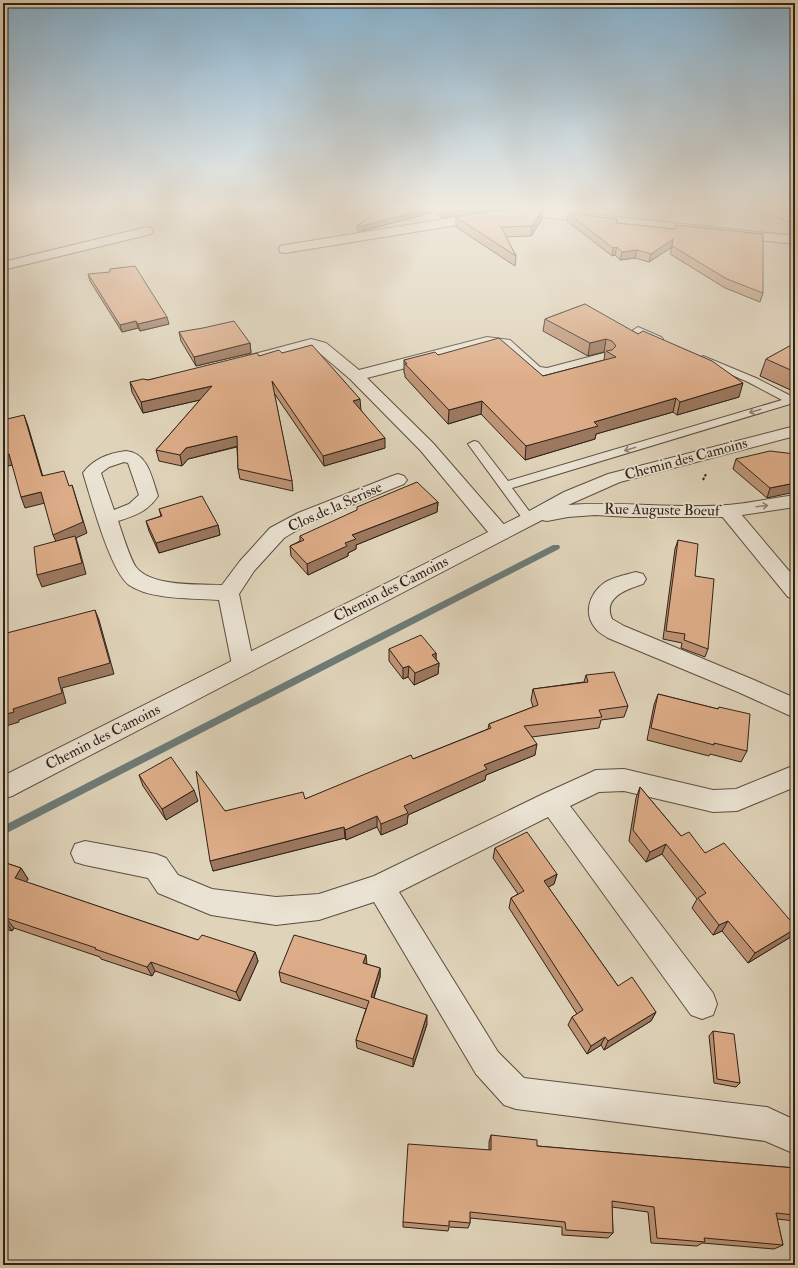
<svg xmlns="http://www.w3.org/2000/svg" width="798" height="1268" font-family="'IM FELL Double Pica',serif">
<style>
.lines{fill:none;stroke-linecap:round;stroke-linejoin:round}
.stream{fill:#6d7b77;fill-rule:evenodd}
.service-casing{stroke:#5c4e40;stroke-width:2}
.minor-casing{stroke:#5c4e40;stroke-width:2}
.tertiary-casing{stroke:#5c4e40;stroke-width:2}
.path{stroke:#312218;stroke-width:2;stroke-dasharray:2.5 1.5;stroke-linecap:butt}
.service{fill:#eae2d2;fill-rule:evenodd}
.minor{fill:#eae2d2;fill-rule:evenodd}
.tertiary{fill:#eae2d2;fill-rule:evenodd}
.wall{fill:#be9475;stroke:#312218}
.shaded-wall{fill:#9b785f;stroke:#312218}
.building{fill:#ddac88;stroke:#312218}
.oneway{stroke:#8e8275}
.labels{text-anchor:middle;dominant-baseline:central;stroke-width:3.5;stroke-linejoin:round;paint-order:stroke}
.street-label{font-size:15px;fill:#312218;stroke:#eae2d2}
</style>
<rect width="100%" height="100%" fill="#dfd3b9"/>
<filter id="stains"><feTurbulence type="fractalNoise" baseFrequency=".005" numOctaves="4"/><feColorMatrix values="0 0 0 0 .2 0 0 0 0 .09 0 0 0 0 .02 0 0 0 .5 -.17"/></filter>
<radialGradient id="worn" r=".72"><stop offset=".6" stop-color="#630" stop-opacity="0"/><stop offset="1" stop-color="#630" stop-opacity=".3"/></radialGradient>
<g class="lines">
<polygon class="stream" points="553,545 559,545 560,547 559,549 3,835 3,826"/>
<g class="service-casing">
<g id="service">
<polygon points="638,327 661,337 663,339 661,341 655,341 635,332 633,330"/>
<polygon points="703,356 756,378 795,398 795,405 790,404 512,488 535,519 533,522 525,522 468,444 474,441 478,442 508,481 782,400 748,382 700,361 698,359"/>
</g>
</g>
<g class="minor-casing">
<g id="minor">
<polygon points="758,207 774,207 795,216 795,224 760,210"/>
<polygon points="532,208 795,236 795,244 532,216 494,219 285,253 280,252 279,249 280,246 285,245 494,211"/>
<polygon points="147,227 151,228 153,231 151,234 3,270 3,262"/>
<polygon points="487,337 510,340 540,367 547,368 604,353 609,355 612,358 609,361 547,378 529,374 501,347 487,347 367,378 433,443 507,528 510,533 507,538 500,539 493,538 421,451 350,379 316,350 311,349 252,364 247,362 244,359 247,356 311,339 326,343 359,370"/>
<path d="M126,451C148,453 152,478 158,496C148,511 135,516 118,521C122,532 130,559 136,567C151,587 199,584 222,585L240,561L270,528L298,513L392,476L398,474L404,476L407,480L404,484L312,521L284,538L254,571L239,594L254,665L251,671L243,674L235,671L232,665L219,600C194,598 150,600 129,585C110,571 91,498 83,473C93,459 109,453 126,451ZM124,462L128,463L139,495L129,504L114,510L101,473L109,467Z"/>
<polygon points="728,505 735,507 795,578 795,599 788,597 721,515 718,511 721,507"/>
<path d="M636,572L643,574L646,579L643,584C628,589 602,597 612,619L624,626L754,680L795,698V718L738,692L608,638C604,635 599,633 596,629C583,614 589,594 604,583C613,577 625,575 636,572Z"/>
<polygon points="795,765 795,787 737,811 713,812 624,791 599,792 570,806 713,993 717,1004 713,1015 702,1019 691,1015 548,817 399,892 498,1052 524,1078 767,1107 795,1120 795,1154 765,1141 516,1109 504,1105 476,1074 374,902 319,920 276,925 211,915 158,893 148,878 85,865 75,862 71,853 75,844 85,841 156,854 166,858 178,875 212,889 276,897 319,894 374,876 543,794 596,770 624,769 713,790 736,789"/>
</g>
</g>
<g class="tertiary-casing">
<path id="tertiary" d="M795,426V436L620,482L568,505C621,501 675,509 728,505C750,503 773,498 795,495V507L728,517H630L595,515L568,517L547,521L542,520L12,796L3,799V776L522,515L564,492L608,474Z"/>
</g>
<polyline class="path" points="703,480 706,474"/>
<use href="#service" class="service"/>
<use href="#minor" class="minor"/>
<use href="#tertiary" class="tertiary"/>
</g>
<g class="wall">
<polygon points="383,207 530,207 494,210 443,218 434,212 362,231 357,231 357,226"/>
<polygon points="534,207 549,207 548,208"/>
<polygon points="543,209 542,219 531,236 506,237 516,256 515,266 456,227 456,217"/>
<polygon points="568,213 617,223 675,229 763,293 760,302 725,288 670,254 672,247 649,262 635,258 620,260 615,255 612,256 567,221"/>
<polygon points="88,274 169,324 140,331 138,328 122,332 90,281"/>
<polygon points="585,304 739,397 677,415 673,412 596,434 595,439 525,460 481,414 448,424 405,377 405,374 404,373 404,360 438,355 543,376 604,360 605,352 604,352 588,356 543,331 545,319"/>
<polygon points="179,332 250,343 251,353 196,366 181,341"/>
<polygon points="795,343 795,392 760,376 766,359"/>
<polygon points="282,353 361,410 385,448 324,466 274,393 292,481 293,491 240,479 238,469 237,447 188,459 182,466 159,461 156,450 200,400 143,413 132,392 130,382 148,380 259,356"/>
<polygon points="795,454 767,498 733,469 736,459"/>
<polygon points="438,502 437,512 356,545 356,549 348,553 348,556 308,575 291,556 290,546 300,541 300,536"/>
<polygon points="159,509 218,525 220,535 159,553 149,531 146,521 161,516"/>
<polygon points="678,540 695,576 708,649 705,657 681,648 682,643 663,639 675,549"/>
<polygon points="389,649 436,653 436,659 439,663 438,674 414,685 408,677 403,679 389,661"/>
<polygon points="586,675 628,706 624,717 601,720 599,728 532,737 535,755 486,775 485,780 408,815 407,824 381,835 377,827 346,840 345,838 213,871 225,811 305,799 413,759 488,729 489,724 533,707 531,700 533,689 584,682"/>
<polygon points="658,694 718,709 719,707 747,751 741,762 710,754 709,756 647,740 654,705"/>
<polygon points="139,775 198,801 166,820 143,786"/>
<polygon points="640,787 681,836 705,853 795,926 795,930 789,938 748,963 722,931 713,935 692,908 697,899 662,854 646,862 629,841 636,798"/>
<polygon points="495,848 557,874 554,884 548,887 618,986 656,1012 651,1021 604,1050 601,1045 587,1054 568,1025 572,1017 577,1014 509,908 511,898 518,894 493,858"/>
<polygon points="3,862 21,868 28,879 26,882 198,940 255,952 258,961 240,1001 155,971 152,976 101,959 100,957 14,928 12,931 3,928"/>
<polygon points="366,964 380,968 380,977 374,998 427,1024 413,1067 357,1048 356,1040 366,1009 281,982 279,972"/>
<polygon points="713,1031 740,1083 736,1087 714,1083 709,1036"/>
<polygon points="491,1135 537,1146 795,1168 795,1221 777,1219 783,1245 774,1249 702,1243 697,1246 651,1243 648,1212 612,1207 613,1233 608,1238 562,1235 562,1227 470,1218 470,1223 468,1228 449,1227 448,1231 403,1227 403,1222 489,1150 489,1142"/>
</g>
<g class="shaded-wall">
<polygon points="434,207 434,212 362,231 362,226"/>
<polygon points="481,207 494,207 494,210 443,218 443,213"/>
<polygon points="543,209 542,219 531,236 532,226"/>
<polygon points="673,239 672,247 649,262 651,254"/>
<polygon points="617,247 615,255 612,256 613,248"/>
<polygon points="637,250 635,258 620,260 622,252"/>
<polygon points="167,317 169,324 140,331 138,324"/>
<polygon points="136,321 138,328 122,332 120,325"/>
<polygon points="606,339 604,352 588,356 590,343"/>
<polygon points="250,343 251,353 196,366 194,357"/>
<polygon points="743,383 739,397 677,415 680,402"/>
<polygon points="212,386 213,397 143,413 141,402"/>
<polygon points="676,398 673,412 596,434 595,439 525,460 526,446 594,422"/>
<polygon points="360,399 361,410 353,412 353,401"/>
<polygon points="482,401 481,414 448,424 449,410"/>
<polygon points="24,415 28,426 46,487 42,476"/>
<polygon points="237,436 238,446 188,459 182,466 180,455 186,448"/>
<polygon points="385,438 385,448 324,466 323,456"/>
<polygon points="9,454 13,465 8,466 3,455"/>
<polygon points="795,483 795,492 767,498 770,488"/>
<polygon points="72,485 87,533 76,538 79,548 86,574 42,587 37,575 58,546 53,535"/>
<polygon points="41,492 45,503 25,508 21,497"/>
<polygon points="438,502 437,512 356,545 356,549 348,553 348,556 308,575 307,564 352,535"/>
<polygon points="218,525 220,535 159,553 156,543"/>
<polygon points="95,610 99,620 114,674 62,688 66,703 19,720 19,722 3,727 3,715 13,709 58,678"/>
<polygon points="436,653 436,664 439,663 438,674 414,685 415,673 432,655"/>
<polygon points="409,666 408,677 403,679 403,668"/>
<polygon points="537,744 535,755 486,775 485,780 408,815 407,824 381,835 381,824 404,806 484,765"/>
<polygon points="194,790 198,801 166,820 162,809"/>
<polygon points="377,816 377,827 346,840 345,830"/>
<polygon points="344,827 345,838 213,871 210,861"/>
<polygon points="666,844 662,854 646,862 650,852"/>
<polygon points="21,868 28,879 22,889 15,878"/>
<polygon points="557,874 554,884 542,891 544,881"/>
<polygon points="6,918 14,928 12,931 5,921"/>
<polygon points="728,921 722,931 713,935 719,925"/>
<polygon points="795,929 795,930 789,938 748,963 755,953"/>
<polygon points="255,952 258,961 240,1001 236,992"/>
<polygon points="366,955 367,965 363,963"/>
<polygon points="151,962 155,971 152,976 147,967"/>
<polygon points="380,968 380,977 371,1006 371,997"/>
<polygon points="656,1012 651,1021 604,1050 608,1041"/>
<polygon points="427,1015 427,1024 413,1067 413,1059"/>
<polygon points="605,1037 601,1045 587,1054 591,1046"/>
</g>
<g class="building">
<polygon points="383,207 481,207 443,213 434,207 362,226 357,226"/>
<polygon points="533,208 543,209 532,226 501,227 516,256 456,217 495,211"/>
<polygon points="568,213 617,219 616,223 675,229 676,225 763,234 763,293 727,279 672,246 673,239 651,254 637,250 622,252 617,247 613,248"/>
<polygon points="135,266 167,317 138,324 136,321 120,325 88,274 110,272 110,269"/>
<polygon points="585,304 638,334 643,331 712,361 743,383 680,402 676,398 594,422 598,426 526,446 482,401 449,410 405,364 407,364 404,360 435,352 438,355 499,338 543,376 616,357 606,351 612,350 616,346 612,341 606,339 590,343 545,319"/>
<polygon points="234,321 250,343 194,357 179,332 203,328"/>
<polygon points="795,343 795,372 766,359"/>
<polygon points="312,345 360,399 353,401 385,438 323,456 272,381 292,481 238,469 237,436 186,448 180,455 156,450 212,386 141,402 130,382 143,379 148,380 257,353 259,356 279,350 282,353"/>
<polygon points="24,415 42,476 64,471 69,486 72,485 83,522 53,535 41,492 21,497 9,454 3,455 3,420"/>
<polygon points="770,451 795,454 795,483 770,488 736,459"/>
<polygon points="417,482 438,502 352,535 356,539 345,543 347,546 307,564 290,546 304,540 300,536 357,510 357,507"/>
<polygon points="202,496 218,525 156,543 146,521 162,516 159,509"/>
<polygon points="75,536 82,563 37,575 34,547"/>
<polygon points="678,540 698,544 695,576 714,579 708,649 684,640 685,634 666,631"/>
<polygon points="95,610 110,663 58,678 62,693 13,709 14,712 3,715 3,634"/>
<polygon points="421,635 436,653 432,655 439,663 415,673 409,666 403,668 389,649"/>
<polygon points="614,672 628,706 599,710 602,717 524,726 537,744 484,765 487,769 404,806 408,813 381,824 377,816 345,830 344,827 210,861 196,771 225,811 303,792 305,799 411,755 413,759 491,728 489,724 538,705 533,689 588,682 586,675"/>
<polygon points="658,694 718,709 719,707 750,714 747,751 714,743 714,745 651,728"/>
<polygon points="171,757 194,790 162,809 139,775"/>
<polygon points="640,787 681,836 689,832 705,853 724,843 795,926 795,929 755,953 728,921 719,925 698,898 706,893 666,844 650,852 633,830"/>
<polygon points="527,832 557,874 544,881 618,986 632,977 656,1012 608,1041 605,1037 591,1046 572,1017 583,1010 511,898 524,891 495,848"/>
<polygon points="3,862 21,868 15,878 198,940 202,935 255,952 236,992 151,962 147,967 95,949 96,948 6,918 5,921 3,920"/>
<polygon points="294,935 366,955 363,963 380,968 371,997 427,1015 413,1059 356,1040 369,1001 279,972"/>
<polygon points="713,1031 734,1034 740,1083 717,1079"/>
<polygon points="491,1135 537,1140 537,1146 795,1168 795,1215 776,1213 783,1245 704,1238 705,1242 657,1238 654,1207 612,1201 613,1233 566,1230 565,1222 470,1212 470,1223 449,1221 449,1226 403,1222 408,1144 491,1150"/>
</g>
<defs><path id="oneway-shaft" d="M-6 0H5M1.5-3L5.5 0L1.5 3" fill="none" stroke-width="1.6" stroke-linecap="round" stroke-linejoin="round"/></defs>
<g class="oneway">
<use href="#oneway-shaft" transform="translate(755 411) rotate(163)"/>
<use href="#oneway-shaft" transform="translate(630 449) rotate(163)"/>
<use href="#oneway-shaft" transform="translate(762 506) rotate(-7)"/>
</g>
<linearGradient id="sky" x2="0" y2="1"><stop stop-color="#87b5d4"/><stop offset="0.54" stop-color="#f1ebe0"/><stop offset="1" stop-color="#f1ebe0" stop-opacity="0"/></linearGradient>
<rect width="798" height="384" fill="url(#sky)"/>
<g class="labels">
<g class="street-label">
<text transform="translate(686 459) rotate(-15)">Chemin des Camoins</text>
<text transform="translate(335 507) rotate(-24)">Clos de la Serisse</text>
<text transform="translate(662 510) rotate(1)">Rue Auguste Boeuf</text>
<text transform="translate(391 589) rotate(-27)">Chemin des Camoins</text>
<text transform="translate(103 737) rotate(-27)">Chemin des Camoins</text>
</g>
</g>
<rect width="798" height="1268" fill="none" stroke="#dfd3b9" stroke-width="16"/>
<rect x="4" y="4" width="790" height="1260" fill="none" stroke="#312218" stroke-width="2"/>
<rect x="8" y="8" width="782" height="1252" fill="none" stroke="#312218"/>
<rect width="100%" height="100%" filter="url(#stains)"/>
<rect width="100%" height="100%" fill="url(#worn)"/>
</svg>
